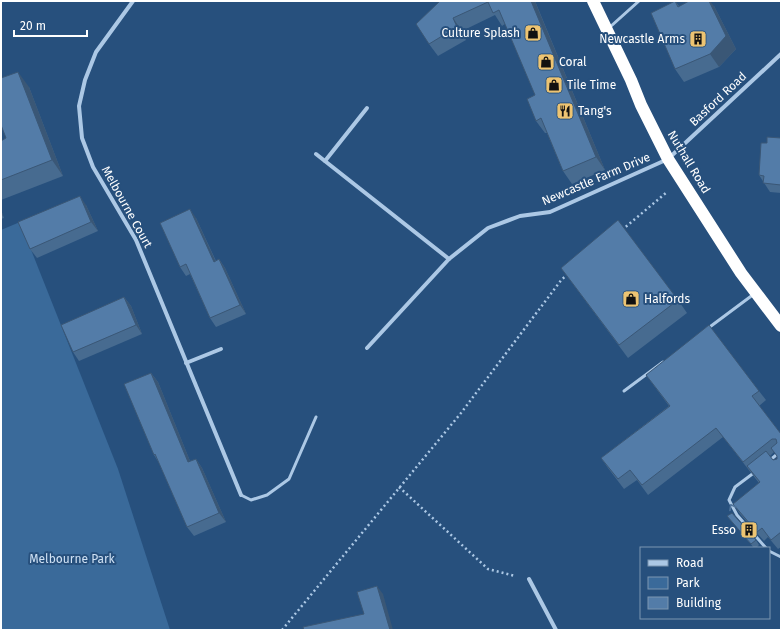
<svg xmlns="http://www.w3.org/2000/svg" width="782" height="631" font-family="'Fira Sans',sans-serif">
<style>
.green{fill:#3a6a9a}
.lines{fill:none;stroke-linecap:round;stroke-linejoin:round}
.path{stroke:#acc8e5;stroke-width:2.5;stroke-dasharray:2 3;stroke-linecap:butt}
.lane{stroke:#acc8e5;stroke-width:3}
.street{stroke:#acc8e5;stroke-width:4}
.highway{stroke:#fff;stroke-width:12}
.wall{fill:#476b90;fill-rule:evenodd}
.shaded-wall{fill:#3a5776}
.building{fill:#537ca8;stroke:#3a5776}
.oneway{stroke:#4f749c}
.labels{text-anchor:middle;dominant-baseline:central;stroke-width:4;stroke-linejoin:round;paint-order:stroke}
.poi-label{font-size:12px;fill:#fff;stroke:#27507d;text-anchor:start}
.street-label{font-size:12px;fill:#fff;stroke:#27507d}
.park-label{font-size:12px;fill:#cfe1f4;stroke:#27507d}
</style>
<rect width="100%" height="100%" fill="#27507d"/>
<polygon class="green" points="20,222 118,469 170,630 1,630 1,230"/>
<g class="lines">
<g class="path">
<polyline points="622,230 667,192"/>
<polyline points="399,487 488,569 515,576"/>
<polyline points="282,630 461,413 562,279 569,274"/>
</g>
<g class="lane">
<polyline points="610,27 639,1"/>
<polyline points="707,329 754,294"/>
<polyline points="624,391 663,362"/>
<polyline points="769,461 781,451"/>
<polyline points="755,472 735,487 729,500 737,515 766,548"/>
<polyline points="241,495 251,500 267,495 289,479 316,417"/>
<polyline points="769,551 781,557"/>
</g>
<g class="street">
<polyline points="133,1 96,52 85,80 79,106 82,138 93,167 136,240 241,495"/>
<polyline points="316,154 449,259"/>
<polyline points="325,161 367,108"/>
<polyline points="367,348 449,259 488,228 520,216 550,212 668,159 781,54"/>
<polyline points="186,363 221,349"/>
<polyline points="529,579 556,630"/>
</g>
<polyline class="highway" points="593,1 631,80 641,105 668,159 741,273 781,326"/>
</g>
<g class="wall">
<polygon points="440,1 535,1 605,170 572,184 563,171 547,133 545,133 536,121 535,95 505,24 502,26 495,15 462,31 466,40 438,56 429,44"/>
<polygon points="675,1 679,6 714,6 736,49 719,67 684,82 675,69"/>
<polygon points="29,87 63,176 1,200 1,141 6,138"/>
<polygon points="781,138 781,193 770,192 759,175 767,143"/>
<polygon points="86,205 98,231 37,258 30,249"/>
<polygon points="1,210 4,218 1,219"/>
<polygon points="196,218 216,261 219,259 225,268 246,314 216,327 210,318 190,274 186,276 180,267"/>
<polygon points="561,268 678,300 687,313 628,358"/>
<polygon points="124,297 131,306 142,334 79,361 73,352"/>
<polygon points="151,373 158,382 190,461 196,459 202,468 226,522 194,536 187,527 159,463 154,455"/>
<path d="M646,375L759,391L766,400L759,406L781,434V547L778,549L768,537L764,541L740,514L733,504L759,483L723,437L648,495L637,480L624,489L608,468L601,458L669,406ZM774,452L777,456V459L773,460L770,456Z"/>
<polygon points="727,516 756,540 759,545 756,548 754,548"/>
</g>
<g class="shaded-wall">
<polygon points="531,1 535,1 538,9 605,170 596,157"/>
<polygon points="709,1 710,1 714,6 736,49 719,67 710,54"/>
<polygon points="453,18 462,31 466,40 457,27"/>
<polygon points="18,72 29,87 63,176 52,160"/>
<polygon points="80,196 86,205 98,231 91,222"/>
<polygon points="190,209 196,218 220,271 214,262"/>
<polygon points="1,210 4,218 1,213"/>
<polygon points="219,259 225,268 246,314 240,305"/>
<polygon points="124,297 131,306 142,334 136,325"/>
<polygon points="151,373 158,382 194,471 188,462"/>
<polygon points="196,459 202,468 226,522 219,513"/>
<polygon points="377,586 383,594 393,630 390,630"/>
</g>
<g class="building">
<polygon points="440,1 531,1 596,157 563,171 541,118 536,121 527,99 535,95 499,10 493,13 488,2 453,18 457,27 429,44 416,24"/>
<polygon points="675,1 678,7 689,1 709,1 726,36 710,54 675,69 651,13"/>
<polygon points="18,72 52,160 1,180 1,141 6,138 1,125 1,78"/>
<polygon points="767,137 781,138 781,185 763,183 764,176 759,175 761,143 767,143"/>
<polygon points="80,196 91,222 30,249 18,222"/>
<polygon points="190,209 214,262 219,259 240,305 210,318 186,264 180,267 160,223"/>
<polygon points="618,220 678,300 619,345 561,268"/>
<polygon points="124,297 136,325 73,352 61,325"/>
<polygon points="709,325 759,391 752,396 781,434 781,532 771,540 762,528 757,532 733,504 760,482 747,466 766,451 773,460 777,459 777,456 771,448 777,443 776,439 772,439 743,462 716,428 642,485 630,470 618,479 601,458 670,406 646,375"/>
<polygon points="151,373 188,462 196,459 219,513 187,527 155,454 154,455 124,384"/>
<polygon points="732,513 756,540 751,544 727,516"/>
<polygon points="377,586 390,630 304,630 303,627 364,614 357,592"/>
</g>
<defs><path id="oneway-chevron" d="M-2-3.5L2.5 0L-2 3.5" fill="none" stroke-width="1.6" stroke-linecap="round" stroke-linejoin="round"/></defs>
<use class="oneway" href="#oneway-chevron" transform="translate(732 507) rotate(-120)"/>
<defs>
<g id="shop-square" transform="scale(0.9)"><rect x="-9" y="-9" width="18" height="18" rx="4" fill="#edc472" stroke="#27507d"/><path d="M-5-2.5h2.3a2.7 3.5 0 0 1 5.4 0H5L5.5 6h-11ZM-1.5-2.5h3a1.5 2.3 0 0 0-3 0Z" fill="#111"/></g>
<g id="building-square" transform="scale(0.9)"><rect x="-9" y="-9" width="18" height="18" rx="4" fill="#edc472" stroke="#27507d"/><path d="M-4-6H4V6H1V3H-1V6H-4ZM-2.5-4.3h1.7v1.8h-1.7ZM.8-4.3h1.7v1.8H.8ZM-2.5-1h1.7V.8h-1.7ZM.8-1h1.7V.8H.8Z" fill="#111"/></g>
<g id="restaurant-square" transform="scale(0.9)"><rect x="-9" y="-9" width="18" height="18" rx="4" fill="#edc472" stroke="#27507d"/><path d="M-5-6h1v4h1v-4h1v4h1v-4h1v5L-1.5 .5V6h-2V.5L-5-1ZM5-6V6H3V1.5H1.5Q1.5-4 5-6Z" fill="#111"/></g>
</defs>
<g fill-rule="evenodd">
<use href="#shop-square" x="533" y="33"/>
<use href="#building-square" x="698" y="39"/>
<use href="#shop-square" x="546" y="62"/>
<use href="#shop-square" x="554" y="85"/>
<use href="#restaurant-square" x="565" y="111"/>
<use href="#shop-square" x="631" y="299"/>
<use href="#building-square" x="749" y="530"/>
</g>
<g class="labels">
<g class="poi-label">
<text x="520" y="33" text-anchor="end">Culture Splash</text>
<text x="685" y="39" text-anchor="end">Newcastle Arms</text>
<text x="559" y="62">Coral</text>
<text x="567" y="85">Tile Time</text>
<text x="578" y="111">Tang's</text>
<text x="644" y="299">Halfords</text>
<text x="736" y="530" text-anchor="end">Esso</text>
</g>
<g class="street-label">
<text transform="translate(718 99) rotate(-43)">Basford Road</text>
<text transform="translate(689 162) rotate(59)">Nuthall Road</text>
<text transform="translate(596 179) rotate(-23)">Newcastle Farm Drive</text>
<text transform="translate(127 207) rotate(61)">Melbourne Court</text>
</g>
<g class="park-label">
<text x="72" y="559">Melbourne Park</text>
</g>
</g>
<rect width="782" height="631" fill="none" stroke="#ffffff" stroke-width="4"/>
<rect x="640" y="547" width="130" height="72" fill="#27507d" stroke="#7d96b1"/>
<rect x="648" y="560" width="20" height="6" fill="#acc8e5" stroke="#7d96b1"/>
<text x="676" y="567" font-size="12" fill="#ffffff">Road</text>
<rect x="648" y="577" width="20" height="12" fill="#3a6a9a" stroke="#7d96b1"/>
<text x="676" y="587" font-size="12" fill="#ffffff">Park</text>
<rect x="648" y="597" width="20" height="12" fill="#537ca8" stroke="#7d96b1"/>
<text x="676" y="607" font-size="12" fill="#ffffff">Building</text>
<path d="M14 30v6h73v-6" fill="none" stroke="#ffffff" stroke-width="2"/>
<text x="20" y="30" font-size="12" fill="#ffffff" stroke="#27507d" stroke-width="3" paint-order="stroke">20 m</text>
</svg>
